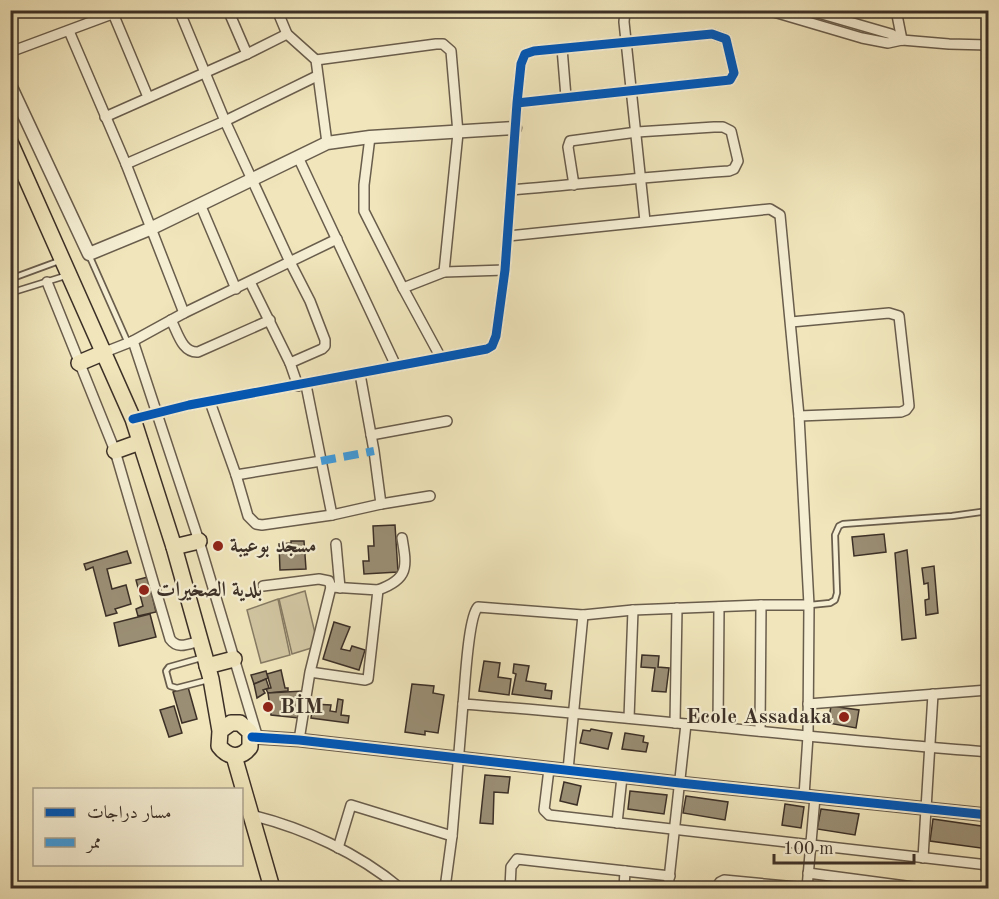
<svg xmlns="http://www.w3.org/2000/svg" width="999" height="899" font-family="'Old Standard TT',Amiri,serif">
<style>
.green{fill:#d1c6a2;stroke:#867b64;stroke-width:1.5}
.building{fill:#9a8e74;stroke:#3c3027;stroke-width:1.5}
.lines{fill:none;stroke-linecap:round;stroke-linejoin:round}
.service-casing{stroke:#695d4c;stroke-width:8}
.minor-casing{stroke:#695d4c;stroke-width:12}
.tertiary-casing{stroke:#695d4c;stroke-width:15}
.primary-casing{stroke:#3c3027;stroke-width:18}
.service{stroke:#f5eed3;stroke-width:4.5}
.minor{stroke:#f5eed3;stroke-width:9}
.tertiary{stroke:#f5eed3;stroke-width:12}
.primary{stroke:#f0e5bb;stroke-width:15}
.quiet{stroke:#3f9de0;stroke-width:8;stroke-dasharray:15 8;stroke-linecap:butt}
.cycleway-casing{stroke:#f5eed3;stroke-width:13}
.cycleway{stroke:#0057b8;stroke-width:9}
.poi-dot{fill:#8f2418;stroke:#f5eed3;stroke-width:2}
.labels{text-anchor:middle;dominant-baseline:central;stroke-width:4.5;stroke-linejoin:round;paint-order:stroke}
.poi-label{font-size:21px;font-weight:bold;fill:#3c3027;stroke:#f5eed3;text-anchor:start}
</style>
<rect width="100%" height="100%" fill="#f0e5bb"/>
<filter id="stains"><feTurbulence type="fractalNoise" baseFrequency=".00333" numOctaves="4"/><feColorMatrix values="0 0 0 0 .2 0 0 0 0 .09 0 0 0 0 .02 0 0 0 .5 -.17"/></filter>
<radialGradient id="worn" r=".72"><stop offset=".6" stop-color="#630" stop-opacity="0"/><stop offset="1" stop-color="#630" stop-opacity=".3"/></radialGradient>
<g class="green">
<polygon points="305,591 318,646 292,654 279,599"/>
<polygon points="278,599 290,655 261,663 247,610"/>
</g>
<g class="building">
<polygon points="395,525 398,572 364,574 363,561 369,561 368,546 374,546 373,526"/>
<polygon points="884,534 886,552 854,556 852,537"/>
<polygon points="291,541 304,541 306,569 280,570 279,544 291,543"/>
<polygon points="907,550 916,638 902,640 895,553"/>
<polygon points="127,551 131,563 107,569 112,589 126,585 131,604 115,609 117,613 106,616 93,567 86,570 84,564"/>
<polygon points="934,566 938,613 926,615 925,600 929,599 928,583 924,584 922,568"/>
<polygon points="148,577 156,612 138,616 136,609 143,606 136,580"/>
<polygon points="150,614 156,637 119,646 114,623"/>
<polygon points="334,622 350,627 341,649 350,651 352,646 365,650 359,670 323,659"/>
<polygon points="642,655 659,656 658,667 669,668 666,692 652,691 655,668 641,667"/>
<polygon points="484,661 500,663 498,677 511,679 509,695 479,691"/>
<polygon points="514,664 529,666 526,681 546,684 545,690 552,691 551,699 512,694 516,674 513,673"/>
<polygon points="281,670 285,688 288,688 288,691 268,693 266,689 271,688 267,674"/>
<polygon points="266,671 268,678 254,684 251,675"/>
<polygon points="266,679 269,688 263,690 265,693 257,698 254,684"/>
<polygon points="412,684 434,686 433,693 444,695 438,733 425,731 425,735 405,732"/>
<polygon points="188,687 197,719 182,723 173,692"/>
<polygon points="303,691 299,718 271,715 268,693"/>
<polygon points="338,699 343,700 341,715 349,716 348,723 311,718 313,704 331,705 330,711 336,712"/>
<polygon points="174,706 182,733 169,737 160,710"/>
<polygon points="831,706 859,710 856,728 828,723"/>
<polygon points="591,729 612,733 608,749 580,743 583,730 590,731"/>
<polygon points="625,733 644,736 643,742 648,743 646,752 622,749"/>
<polygon points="485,775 510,777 508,793 494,792 493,824 480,823"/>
<polygon points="564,782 581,786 577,805 560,801"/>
<polygon points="630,791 667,795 664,814 628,809"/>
<polygon points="686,796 728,802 725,820 683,813"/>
<polygon points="785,804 804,807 801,828 782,825"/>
<polygon points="821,809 859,814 855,835 817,829"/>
<polygon points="933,819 988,827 988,849 930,841"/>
</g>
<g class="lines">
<g class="service-casing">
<g id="service">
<polyline points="89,255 128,343"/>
<polyline points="10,279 59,261"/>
<polyline points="10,293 65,276"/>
<polyline points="810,605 830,603 835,600 837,593 835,535 839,526 843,524 952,516 988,511"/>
<polyline points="201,658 169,667 166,671 170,686 177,688 208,680"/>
</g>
</g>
<g class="minor-casing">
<g id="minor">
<polyline points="179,10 225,121 290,262 310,301 325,340 325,346 322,349 290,363 250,282"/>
<polyline points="228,10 247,54"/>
<polyline points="277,10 287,34 316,60 327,143"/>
<polyline points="625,10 624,22 645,221"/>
<polyline points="767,10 862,38 888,43 902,40 949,44 988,45"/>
<polyline points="808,10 891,34 902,40"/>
<polyline points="896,10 902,40"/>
<polyline points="10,11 11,10"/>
<polyline points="112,11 148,97"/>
<polyline points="69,31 126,164 184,313"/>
<polyline points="562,48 566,97"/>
<polyline points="10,52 123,10"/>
<polyline points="316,60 436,44 443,44 451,51 458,133 444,272"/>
<polyline points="105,117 247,54 287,34"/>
<polyline points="370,137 364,185 364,211 403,288 441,358"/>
<polyline points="298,157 396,366"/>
<polyline points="126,164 225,121 317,76"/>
<path d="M511,190C584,184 656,176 729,171L734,169L738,161L731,131L723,127H714L637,132L570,141L568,147L574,185"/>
<polyline points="200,204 236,289"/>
<polyline points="508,236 770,209 780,215 799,416 809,605"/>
<path d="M47,282L115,451L170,639C178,650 188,644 200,641"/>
<polyline points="403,288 444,272 505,270"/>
<path d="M171,320C178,333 182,353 198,352L270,320"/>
<polyline points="791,322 889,313 899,316 908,396 909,406 906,410 901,412 799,416"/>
<polyline points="133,341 199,541 257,735"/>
<polyline points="105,352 133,341 184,313 337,239"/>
<polyline points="290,363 298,386"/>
<polyline points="306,385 332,515"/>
<polyline points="210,402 236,475 248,516 256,524 262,525 332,515 381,504 374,451 360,374"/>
<polyline points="133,419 189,405 487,349 492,346 496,336 505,270 517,103 521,64 525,54 534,51 712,34 726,39 734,73 730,80 517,103"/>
<polyline points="371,435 447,421"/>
<polyline points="236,475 321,461"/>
<polyline points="381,504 430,496"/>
<polyline points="336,544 340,588"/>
<polyline points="263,586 319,579 329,581 331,587"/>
<path d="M378,590C409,579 407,567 402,538"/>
<path d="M463,704C465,686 468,617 478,607L583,615L633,610L761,605H809L808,736L804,796"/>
<polyline points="808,704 988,690"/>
<polyline points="629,718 633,610"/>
<polyline points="675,723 677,608"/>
<polyline points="718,727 719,607"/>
<polyline points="760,731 761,605"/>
<polyline points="299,740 310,672 331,587 378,590 368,679 365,680 310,672"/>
<polyline points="549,769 544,810 549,815 988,865"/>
<polyline points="568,770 583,615"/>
<path d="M251,815C304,828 358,853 400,888"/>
<polyline points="617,823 622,777"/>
<polyline points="338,848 351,805 452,836"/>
<polyline points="923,858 933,694"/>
<polyline points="808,873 921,888"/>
<path d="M445,888L452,836L463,704C639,717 813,739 988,752"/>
<polyline points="510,888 511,867 517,859 670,876"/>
<polyline points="624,888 625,871"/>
<polyline points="668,888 686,724"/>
<polyline points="716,888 720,882 724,880 807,888"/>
<polyline points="807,888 815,797"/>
</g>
</g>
<g class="tertiary-casing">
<g id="tertiary">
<polyline points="10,85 89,254 152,228 327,143 370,137 515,128"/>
<polyline points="252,737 299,740 680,783 988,815"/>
</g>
</g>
<g class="primary-casing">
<g id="primary">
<path d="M10,142L133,419L174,547L211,679L220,731L219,746C228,758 241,759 250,747V732L240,723H231L220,731"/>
<polyline points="79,363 105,352"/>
<polyline points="115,451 140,442"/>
<polyline points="174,547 199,541"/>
<polyline points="207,666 234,659"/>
<polyline points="234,756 272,888"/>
</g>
</g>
<use href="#service" class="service"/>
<use href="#minor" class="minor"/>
<use href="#tertiary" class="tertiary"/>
<use href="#primary" class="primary"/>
<polyline class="quiet" points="321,461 374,451"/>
<g class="cycleway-casing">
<g id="cycleway">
<polyline points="133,419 189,405 487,349 492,346 496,336 505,270 517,103 521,64 525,54 534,51 712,34 726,39 734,73 730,80 517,103"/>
<polyline points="252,737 299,740 680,783 988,815"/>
</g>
</g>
<use href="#cycleway" class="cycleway"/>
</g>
<g class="poi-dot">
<circle cx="218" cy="546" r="6"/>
<circle cx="144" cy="590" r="6"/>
<circle cx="268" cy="707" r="6"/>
<circle cx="844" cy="717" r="6"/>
</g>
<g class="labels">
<g class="poi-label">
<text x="230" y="546">مسجد بوعيبة</text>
<text x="156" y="590">بلدية الصخيرات</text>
<text x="280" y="707">BİM</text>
<text x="832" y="717" text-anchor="end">Ecole Assadaka</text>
</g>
</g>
<rect width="999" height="899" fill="none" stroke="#f0e5bb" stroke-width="36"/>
<rect x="12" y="12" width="975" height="875" fill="none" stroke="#3c3027" stroke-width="3"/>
<rect x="18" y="18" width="963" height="863" fill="none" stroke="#3c3027" stroke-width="1.5"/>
<rect x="33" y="788" width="210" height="78" fill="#f5eed3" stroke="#aba28e" stroke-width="1.5"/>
<rect x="45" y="808" width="30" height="9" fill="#0057b8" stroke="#aba28e" stroke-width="1.5"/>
<text x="87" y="818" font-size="18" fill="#3c3027">مسار دراجات</text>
<rect x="45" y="838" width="30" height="9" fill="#3f9de0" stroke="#aba28e" stroke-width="1.5"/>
<text x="87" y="848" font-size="18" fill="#3c3027">ممر</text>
<path d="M774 854v9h140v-9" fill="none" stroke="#3c3027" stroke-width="3"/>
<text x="783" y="854" font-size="18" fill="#3c3027" stroke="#f5eed3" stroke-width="4.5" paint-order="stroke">100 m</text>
<rect width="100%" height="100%" filter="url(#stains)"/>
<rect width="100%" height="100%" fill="url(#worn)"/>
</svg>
